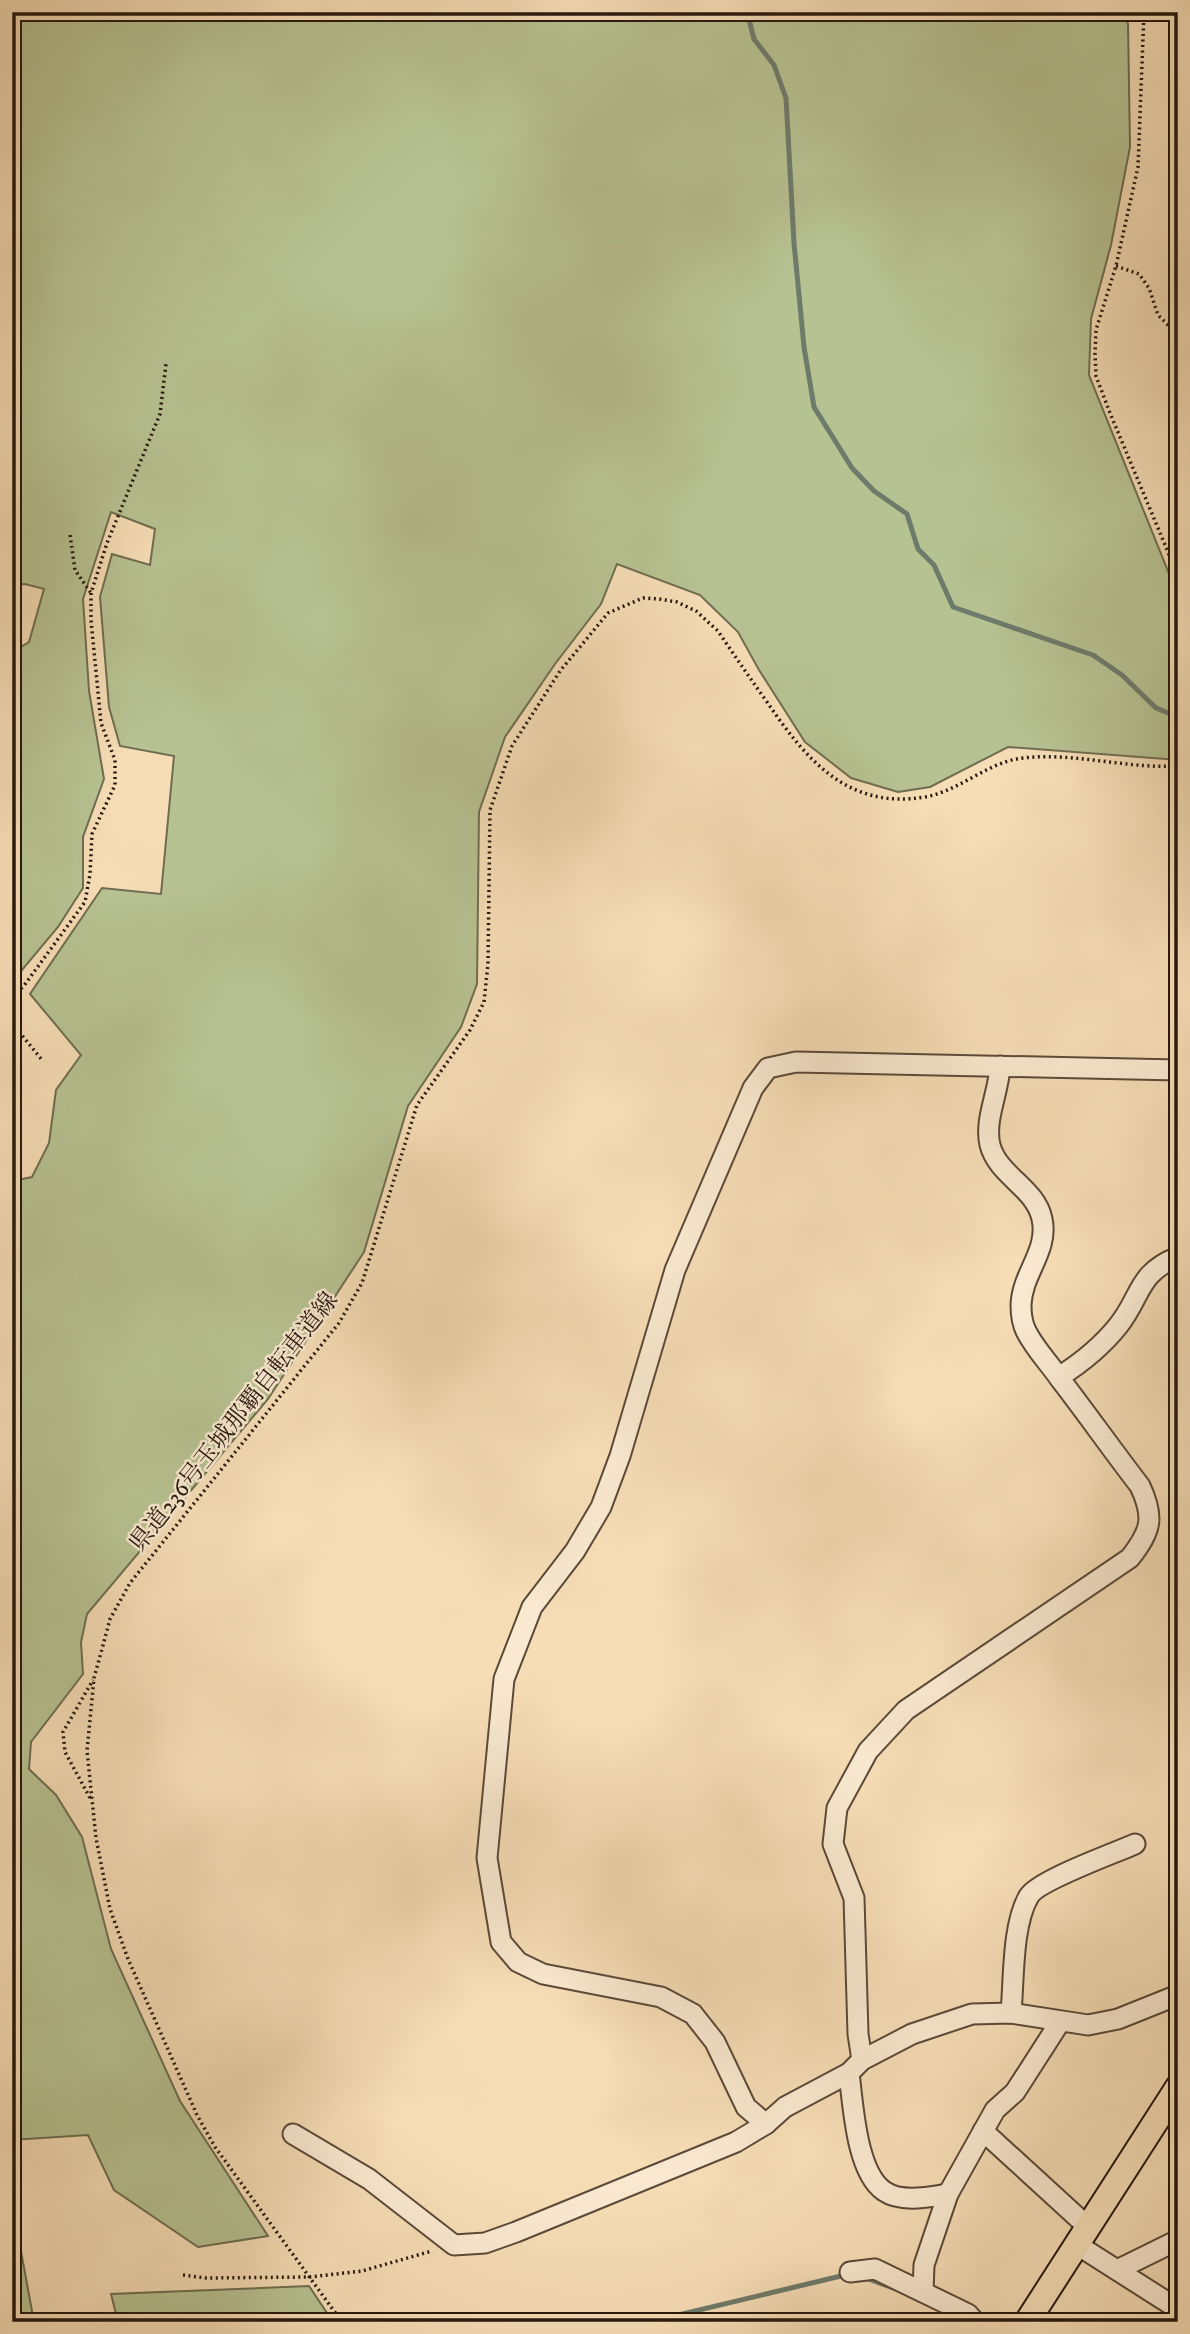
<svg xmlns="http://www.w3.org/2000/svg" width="1190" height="2334" font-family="'IM FELL DW Pica','Noto Serif JP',serif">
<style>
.green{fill:#b7c292;stroke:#6f6d50;stroke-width:2}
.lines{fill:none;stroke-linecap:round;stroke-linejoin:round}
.stream{stroke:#6e7b6b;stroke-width:5}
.minor-casing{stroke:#5b4938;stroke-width:23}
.major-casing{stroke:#27180e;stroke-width:28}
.path{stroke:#27180e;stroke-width:3.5;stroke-dasharray:2 3.5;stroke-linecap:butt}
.minor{stroke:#f9e9d0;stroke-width:19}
.major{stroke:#f6ddb6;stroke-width:24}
.labels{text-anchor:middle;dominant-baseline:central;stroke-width:5;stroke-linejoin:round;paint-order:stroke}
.street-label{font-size:24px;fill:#27180e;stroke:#f9e9d0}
</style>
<rect width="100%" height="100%" fill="#f6ddb6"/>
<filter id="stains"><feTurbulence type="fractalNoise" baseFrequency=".00286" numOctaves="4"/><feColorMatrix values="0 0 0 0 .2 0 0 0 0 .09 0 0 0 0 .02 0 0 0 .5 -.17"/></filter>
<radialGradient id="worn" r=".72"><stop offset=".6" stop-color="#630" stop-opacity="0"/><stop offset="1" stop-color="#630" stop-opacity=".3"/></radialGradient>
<g class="green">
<polygon points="12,12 1124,12 1128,24 1130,147 1111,245 1091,319 1089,375 1178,596 1178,760 1008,747 930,787 898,792 851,778 805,742 759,670 738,632 700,595 617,564 601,604 555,664 505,737 479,812 477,984 461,1027 408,1106 364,1252 268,1399 87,1614 81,1642 83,1674 31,1742 29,1769 56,1795 82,1837 111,1949 180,2101 268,2236 198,2247 114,2190 88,2135 12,2140 12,1181 32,1177 49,1143 56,1090 81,1055 30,994 102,888 161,894 174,756 120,746 109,707 100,597 112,554 150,565 155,529 111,512 83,599 89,691 104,779 83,837 83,888 58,927 12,982 14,869 12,864 12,652 29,642 44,589 25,584 12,585"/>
<polygon points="12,2202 34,2322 12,2322"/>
<polygon points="309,2286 333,2322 118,2322 111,2294"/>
</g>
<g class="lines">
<g class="stream">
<polyline points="747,12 754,39 774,65 786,98 794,243 804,347 814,407 852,468 874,491 907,514 918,549 934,565 953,607 1093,655 1122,675 1156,708 1178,717"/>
<polyline points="866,2278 893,2288"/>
<polyline points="649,2322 841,2276 846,2276"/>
</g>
<g class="minor-casing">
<g id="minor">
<polyline points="1178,1070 796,1062 768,1068 753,1088 675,1270 620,1456 601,1507 575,1551 532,1607 504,1679 487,1858 501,1942 518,1962 543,1974 661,1997 693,2014 715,2042 746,2107 766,2124 785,2107 849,2073 862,2060 912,2034 972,2014 1011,2013 1088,2025 1118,2019 1178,1995"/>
<path d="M1059,1377C1081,1363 1102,1346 1118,1326C1142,1296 1137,1273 1178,1257"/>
<path d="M1011,2013C1014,1980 1012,1924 1029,1896C1039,1880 1115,1853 1135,1844"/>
<path d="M862,2060L858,2034L854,1898L833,1844L837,1808L868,1751L906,1710L1130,1558C1151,1531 1155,1518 1140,1486C1113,1451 1087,1414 1060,1379C1049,1363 1035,1349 1026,1331C1022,1323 1021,1314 1021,1305C1022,1273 1049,1251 1042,1219C1036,1188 998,1176 990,1145C984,1120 999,1092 1000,1066"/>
<path d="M849,2073C853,2103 856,2172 884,2191C901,2203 929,2197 948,2194"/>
<polyline points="983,2131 1088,2227"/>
<polyline points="293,2134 369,2179 454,2245 485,2243 516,2232 736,2142 766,2124"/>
<polyline points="1076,2244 1178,2309"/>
<polyline points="1117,2270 1178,2240"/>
<polyline points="850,2272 875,2269 968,2314 975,2322"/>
<polyline points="923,2292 924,2265 948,2194 995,2110 1015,2092 1060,2022"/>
</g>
</g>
<g class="major-casing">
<polyline id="major" points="1027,2322 1178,2087"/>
</g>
<g class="path">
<polyline points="1144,12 1138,167 1116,266 1096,330 1095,354 1096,376 1110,413 1178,576"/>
<polyline points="1116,266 1139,274 1149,288 1158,315 1178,335"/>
<polyline points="70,535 75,570 91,593"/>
<polyline points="12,995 23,987 85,902 90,874 92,834 115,785 115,760 101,723 91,620 91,593 107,543 160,414 166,364"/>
<polyline points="12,1023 42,1060"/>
<polyline points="90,1798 65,1752 63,1732 93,1680"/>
<polyline points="183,2275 206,2278 310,2277 362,2271 432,2251"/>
<path d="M342,2322L215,2147L197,2115L128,1959L110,1909L96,1838L87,1751L94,1678L102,1649L110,1619L130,1583L339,1323L362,1283L417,1105L470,1030L484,1002L488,964L490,810L512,746L560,671L608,613L643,598L659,599L677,602L696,611L718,631C734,655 750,678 767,702C806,759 847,810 925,797C960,791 987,762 1023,758C1074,752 1126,769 1178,766"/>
</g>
<use href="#minor" class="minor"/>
<use href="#major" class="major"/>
</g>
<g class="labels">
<g class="street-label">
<text transform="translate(234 1422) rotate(-52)">県道236号玉城那覇自転車道線</text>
</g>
</g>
<rect width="1190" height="2334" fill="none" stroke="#f6ddb6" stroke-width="42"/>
<rect x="14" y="14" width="1162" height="2306" fill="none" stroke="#27180e" stroke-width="3.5"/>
<rect x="21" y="21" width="1148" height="2292" fill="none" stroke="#27180e" stroke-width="2"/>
<rect width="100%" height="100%" filter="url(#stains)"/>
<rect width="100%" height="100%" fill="url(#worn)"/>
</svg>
